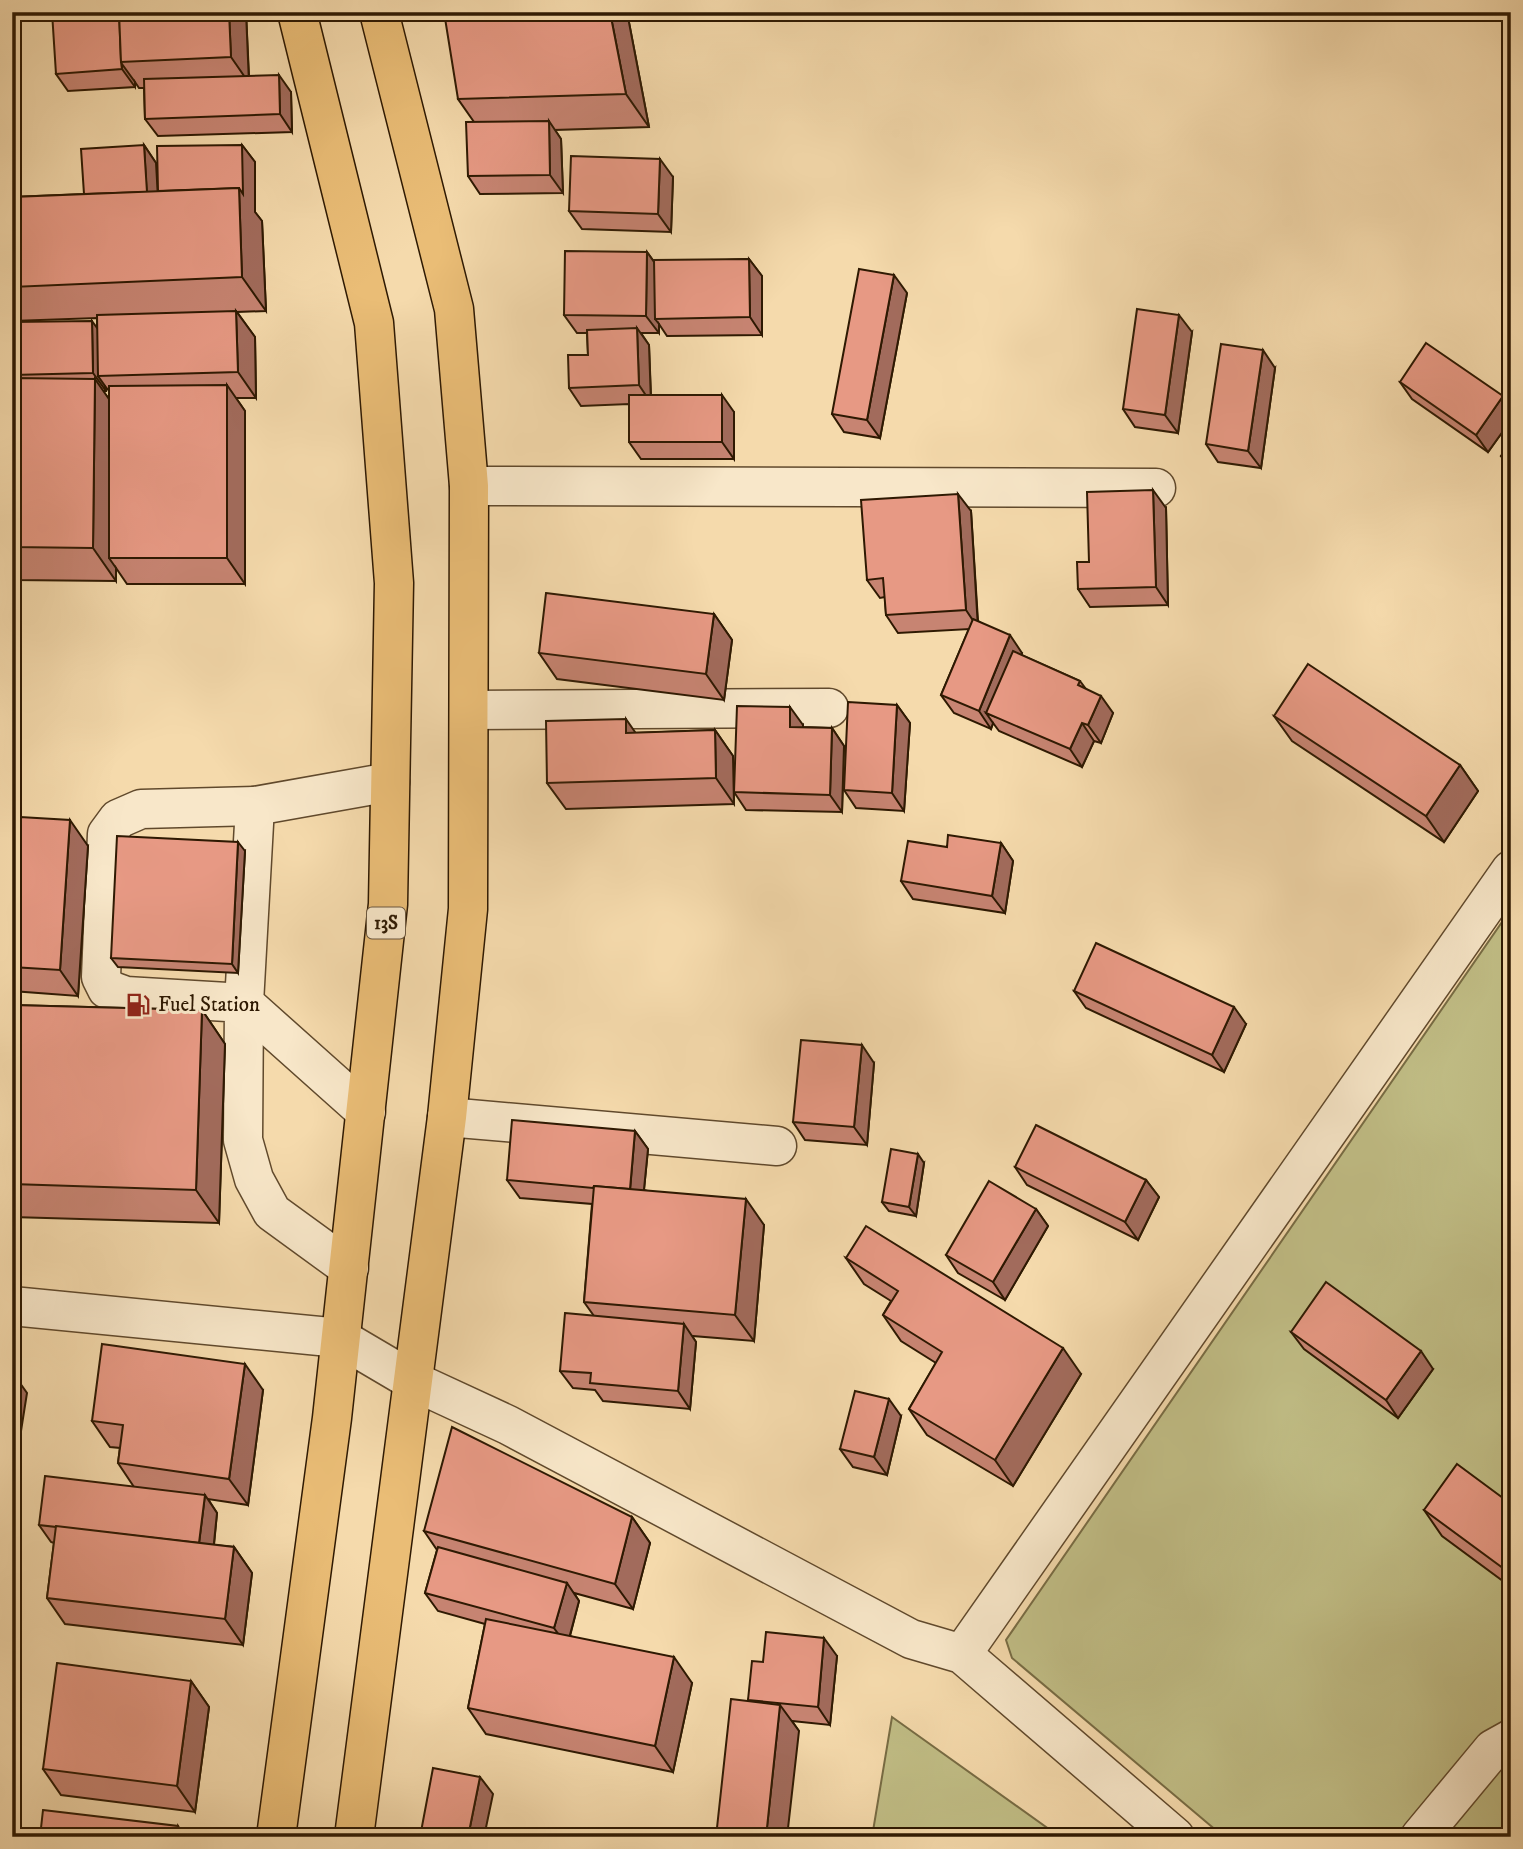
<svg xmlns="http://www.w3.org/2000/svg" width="1523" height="1849" font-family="'IM FELL DW Pica',serif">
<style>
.green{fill:#c1be86;stroke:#786c44;stroke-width:2}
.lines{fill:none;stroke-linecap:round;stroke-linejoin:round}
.minor-casing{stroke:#60492c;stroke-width:41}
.highway-casing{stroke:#2e1902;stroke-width:41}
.minor{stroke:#f8e7c9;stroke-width:38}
.highway{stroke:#eabd76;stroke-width:38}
.wall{fill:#c78472;stroke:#2e1902;stroke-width:2;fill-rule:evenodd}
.shaded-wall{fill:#a26b5c;stroke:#2e1902;stroke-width:2}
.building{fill:#e79984;stroke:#2e1902;stroke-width:2}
.labels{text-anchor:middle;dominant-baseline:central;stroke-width:6;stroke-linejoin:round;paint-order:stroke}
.shield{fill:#f8e7c9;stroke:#6b573e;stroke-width:2}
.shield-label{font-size:19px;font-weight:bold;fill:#2e1902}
.poi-label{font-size:21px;fill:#2e1902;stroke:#f8e7c9;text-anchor:start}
</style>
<rect width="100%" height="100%" fill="#f5daac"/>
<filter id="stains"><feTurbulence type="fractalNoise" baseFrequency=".00286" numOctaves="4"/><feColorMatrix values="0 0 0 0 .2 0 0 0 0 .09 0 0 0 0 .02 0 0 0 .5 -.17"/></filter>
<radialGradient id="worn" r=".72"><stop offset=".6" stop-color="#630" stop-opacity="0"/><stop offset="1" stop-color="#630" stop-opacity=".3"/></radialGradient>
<g class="green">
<polygon points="1511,909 1511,1837 1224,1837 1012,1658 1006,1640"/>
<polygon points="892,1717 1060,1837 872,1837"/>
</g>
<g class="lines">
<g class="minor-casing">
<g id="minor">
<polyline points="469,486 1156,488"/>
<polyline points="469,710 829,708"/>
<polyline points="255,806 141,809 118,819 107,834 101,977 107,989 126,996 244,1003 243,1140 254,1179 272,1212 349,1268"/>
<polyline points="366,1112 244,1003 255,806 390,782"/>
<polyline points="447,1117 777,1146"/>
<polyline points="12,1306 340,1338 413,1381 508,1425 911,1639 962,1654 1175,1837"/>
<polyline points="962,1654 1511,870"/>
<polyline points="1420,1837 1493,1749 1511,1739"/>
</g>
</g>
<g class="highway-casing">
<g id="highway">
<polyline points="276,1837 332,1418 388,904 394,583 374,323 297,12"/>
<polyline points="354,1837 447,1117 468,909 469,486 454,309 379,12"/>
</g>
</g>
<use href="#minor" class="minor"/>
<use href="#highway" class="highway"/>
</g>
<g class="wall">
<polygon points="246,12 249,76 291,92 292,132 158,136 145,119 144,88 139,88 135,82 135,87 68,91 56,74"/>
<polygon points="627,12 649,127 555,130 561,139 563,193 480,194 468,176 474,122 458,99"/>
<path d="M144,145L156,163L158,191L242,145L255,162V212L262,221L266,311L237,312L255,337L256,398H236L245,411V584H127L116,568V581L12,580V322L97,328V318L12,321V197L84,194ZM105,386L109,391V399L103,391H106Z"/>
<polygon points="673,177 671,232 582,229 569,211"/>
<polygon points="647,252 655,263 749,259 762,276 762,335 667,336 659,324 659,333 641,333 649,345 651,395 734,412 734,459 641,459 629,442 629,404 581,406 569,388 588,355 587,333 577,333 564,315"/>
<polygon points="907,293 880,438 844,432 832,414"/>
<polygon points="1192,332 1178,433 1135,427 1123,409"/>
<polygon points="1275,368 1261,468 1218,462 1206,444"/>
<polygon points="1400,382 1503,396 1511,408 1511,420 1488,452 1412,399"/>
<polygon points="1511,443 1511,471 1501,456"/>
<polygon points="1166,508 1168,605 1090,607 1078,589"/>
<polygon points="971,511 978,621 1022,653 1021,655 1080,681 1086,689 1113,713 1101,743 1094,741 1082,767 999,731 993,723 991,729 954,713 941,695 969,629 898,633 886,615 885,597 880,598 867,580"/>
<polygon points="714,614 732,640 724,700 557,679 539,653"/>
<polygon points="897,705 910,723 904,811 856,808 844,790"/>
<polygon points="1274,716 1460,765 1478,791 1444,842 1292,741"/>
<polygon points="803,725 803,727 832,728 844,746 842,812 746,810 734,792"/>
<polygon points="715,730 733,756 734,804 566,809 547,783 635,733"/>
<polygon points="1001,843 1013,861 1005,913 913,899 901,881 947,847"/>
<polygon points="88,846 78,996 12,991 12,892 14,892"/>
<polygon points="245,851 238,973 118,967 111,958"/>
<polygon points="1074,991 1246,1024 1224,1072 1086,1008"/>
<polygon points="12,1005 202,1010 225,1044 219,1223 12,1217"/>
<polygon points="874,1063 867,1145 805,1140 793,1122"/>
<polygon points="635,1131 648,1149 644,1190 764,1225 754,1341 692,1336 696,1342 690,1409 603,1401 595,1390 573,1388 560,1371 594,1316 584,1302 592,1204 520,1198 507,1180"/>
<polygon points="924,1163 916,1216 889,1211 882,1202"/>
<polygon points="1015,1167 1146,1180 1159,1197 1138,1240 1027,1185"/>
<polygon points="1036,1209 1048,1226 1005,1300 958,1273 946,1255"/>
<polygon points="846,1258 1081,1374 1013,1486 927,1435 909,1409 936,1363 901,1341 883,1315 891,1301 864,1284"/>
<polygon points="1291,1332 1433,1369 1398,1418 1304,1349"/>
<polygon points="263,1390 248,1505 208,1499 217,1513 214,1545 234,1547 252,1573 243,1645 65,1624 47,1598 54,1543 51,1542 39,1525 134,1487 118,1463 120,1448 110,1447 92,1421"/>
<polygon points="901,1416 887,1475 853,1467 840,1449"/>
<polygon points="1511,1504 1511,1587 1442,1536 1424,1510"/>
<polygon points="632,1517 650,1543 633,1609 574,1593 579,1601 570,1636 692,1683 673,1772 486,1734 468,1708 485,1624 438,1611 425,1593 437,1550 424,1531"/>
<polygon points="837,1656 830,1725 792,1721 799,1731 748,1700 763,1662"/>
<polygon points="191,1681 209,1707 195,1812 61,1795 43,1769"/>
</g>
<g class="shaded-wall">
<polygon points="229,12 246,12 249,83 231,57"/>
<polygon points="610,12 627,12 649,127 626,94"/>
<polygon points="122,64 135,82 135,87 122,69"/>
<polygon points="279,75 291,92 292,132 280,114"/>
<polygon points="549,121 561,139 563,193 550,175"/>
<polygon points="144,145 156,163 159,215 147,198"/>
<polygon points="242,145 255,162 255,212 262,221 266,311 242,277 239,188"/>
<polygon points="660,159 673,177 671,232 658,214"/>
<polygon points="647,252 659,269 655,319 659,324 659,333 646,316"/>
<polygon points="749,259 762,276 762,335 750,317"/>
<polygon points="894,275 907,293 880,438 867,420"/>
<polygon points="236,311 255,337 256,398 238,372"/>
<polygon points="1179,315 1192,332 1178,433 1165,415"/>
<polygon points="92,321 105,339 98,376 105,386 106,391 93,373"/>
<polygon points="637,328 649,345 651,403 639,385"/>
<polygon points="1263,350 1275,368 1261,468 1248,451"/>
<polygon points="95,379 118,412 109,558 116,568 116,581 93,548"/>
<polygon points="227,385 245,411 245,584 227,558"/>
<polygon points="722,395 734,412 734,459 722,442"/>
<polygon points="1503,396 1511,408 1511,420 1488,452 1476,435"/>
<polygon points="1153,490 1166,508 1168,605 1156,587"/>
<polygon points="958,494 971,511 978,628 966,610"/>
<polygon points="714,614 732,640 724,700 706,674"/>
<polygon points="1010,635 1022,653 996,717 986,713 993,723 991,729 979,711"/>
<polygon points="1101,696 1113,713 1101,743 1088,725"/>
<polygon points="897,705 910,723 904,811 892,793"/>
<polygon points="790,707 803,725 802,745 790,727"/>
<polygon points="626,719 644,745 626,733"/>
<polygon points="1082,723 1094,741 1082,767 1070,749"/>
<polygon points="832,728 844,746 842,812 830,795"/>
<polygon points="715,730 733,756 734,804 716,778"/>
<polygon points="1460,765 1478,791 1444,842 1426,816"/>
<polygon points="70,820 88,846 78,996 60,970"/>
<polygon points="238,842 245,851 238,973 232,964"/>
<polygon points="1001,843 1013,861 1005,913 992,896"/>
<polygon points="1234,1007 1246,1024 1224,1072 1212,1055"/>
<polygon points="202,1010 225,1044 219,1223 196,1190"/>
<polygon points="862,1045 874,1063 867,1145 854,1127"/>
<polygon points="635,1131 648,1149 642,1209 630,1191"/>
<polygon points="918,1154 924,1163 916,1216 909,1207"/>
<polygon points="1146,1180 1159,1197 1138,1240 1125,1222"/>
<polygon points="746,1199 764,1225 754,1341 735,1315"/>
<polygon points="1036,1209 1048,1226 1005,1300 993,1282"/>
<polygon points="684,1324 696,1342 690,1409 678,1391"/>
<polygon points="1063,1348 1081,1374 1013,1486 995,1460"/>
<polygon points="1421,1351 1433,1369 1398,1418 1386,1400"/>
<polygon points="245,1364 263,1390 248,1505 229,1479"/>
<polygon points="15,1376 27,1393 12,1488 12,1393"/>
<polygon points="889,1399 901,1416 887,1475 874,1457"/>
<polygon points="205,1495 217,1513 212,1562 199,1544"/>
<polygon points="632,1517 650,1543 633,1609 615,1584"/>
<polygon points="234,1547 252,1573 243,1645 225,1619"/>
<polygon points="567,1583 579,1601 567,1646 554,1628"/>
<polygon points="824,1638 837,1656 830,1725 818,1707"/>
<polygon points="674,1657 692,1683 673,1772 655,1746"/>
<polygon points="191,1681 209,1707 195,1812 177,1786"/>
<polygon points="780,1705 799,1731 787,1837 766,1837"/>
<polygon points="480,1777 493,1794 484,1837 468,1837"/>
<polygon points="178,1826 185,1837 177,1837"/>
</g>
<g class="building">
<polygon points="52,12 119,12 121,62 122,69 56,74"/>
<polygon points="119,12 229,12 231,57 121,62"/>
<polygon points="444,12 610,12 626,94 458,99"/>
<polygon points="279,75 280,114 145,119 144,79"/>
<polygon points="549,121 550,175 468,176 466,122"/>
<polygon points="144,145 147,192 84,194 81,149"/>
<polygon points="242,145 243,194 239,188 158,191 157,146"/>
<polygon points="571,156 660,159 658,214 569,211"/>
<polygon points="239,188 242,277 12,287 12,197"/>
<polygon points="565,251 647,252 646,316 564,315"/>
<polygon points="749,259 750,317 655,319 654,260"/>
<polygon points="859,269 894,275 867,420 832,414"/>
<polygon points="1137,309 1179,315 1165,415 1123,409"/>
<polygon points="236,311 238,372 98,376 97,315"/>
<polygon points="92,321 93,373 12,375 12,322"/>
<polygon points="637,328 639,385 569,388 568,355 588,355 587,330"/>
<polygon points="1426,343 1503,396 1476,435 1400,382"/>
<polygon points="1221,344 1263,350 1248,451 1206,444"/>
<polygon points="12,378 95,379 93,548 12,547"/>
<polygon points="227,385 227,558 109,558 109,386"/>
<rect x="629" y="395" width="93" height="47"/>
<polygon points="1511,443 1511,464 1501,456"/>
<polygon points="1153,490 1156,587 1078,589 1077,562 1089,562 1087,492"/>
<polygon points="958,494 966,610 886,615 883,578 867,580 861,500"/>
<polygon points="546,593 714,614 706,674 539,653"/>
<polygon points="973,619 1010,635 979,711 941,695"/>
<polygon points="1013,651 1080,681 1078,685 1101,696 1088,725 1082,723 1070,749 986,713"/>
<polygon points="1308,664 1460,765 1426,816 1274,716"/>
<polygon points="848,702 897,705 892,793 844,790"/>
<polygon points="737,706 790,707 790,727 832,728 830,795 734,792"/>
<polygon points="626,719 626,733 715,730 716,778 547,783 546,721"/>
<polygon points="20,817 70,820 60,970 12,967 12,892 14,892"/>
<polygon points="948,835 1001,843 992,896 901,881 908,841 947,847"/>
<polygon points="117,836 238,842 232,964 111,958"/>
<polygon points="1096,943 1234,1007 1212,1055 1074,991"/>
<polygon points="12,1005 202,1010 196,1190 12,1184"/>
<polygon points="801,1040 862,1045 854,1127 793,1122"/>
<polygon points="512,1120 635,1131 630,1189 594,1186 593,1188 507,1180"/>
<polygon points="1036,1125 1146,1180 1125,1222 1015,1167"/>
<polygon points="891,1149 918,1154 909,1207 882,1202"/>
<polygon points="989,1181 1036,1209 993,1282 946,1255"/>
<polygon points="594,1186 746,1199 735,1315 584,1302"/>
<polygon points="866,1226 1063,1348 995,1460 909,1409 942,1352 883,1315 898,1291 846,1258"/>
<polygon points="1326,1282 1421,1351 1386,1400 1291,1332"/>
<polygon points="565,1313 684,1324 678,1391 590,1383 591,1373 560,1371"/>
<polygon points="102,1344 245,1364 229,1479 118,1463 123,1425 92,1421"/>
<polygon points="12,1375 15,1376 12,1393"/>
<polygon points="855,1391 889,1399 874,1457 840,1449"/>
<polygon points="452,1427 632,1517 615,1584 424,1531"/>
<polygon points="1457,1464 1511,1504 1511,1574 1424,1510"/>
<polygon points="45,1476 205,1495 199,1543 39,1525"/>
<polygon points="56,1526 234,1547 225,1619 47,1598"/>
<polygon points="438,1547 567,1583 554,1628 425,1593"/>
<polygon points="486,1619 674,1657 655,1746 468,1708"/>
<polygon points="766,1632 824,1638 818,1707 748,1700 752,1661 763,1662"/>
<polygon points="57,1663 191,1681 177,1786 43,1769"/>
<polygon points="731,1699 780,1705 766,1837 716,1837"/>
<polygon points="433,1768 480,1777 468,1837 420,1837"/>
<polygon points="43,1810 178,1826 177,1837 40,1837"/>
</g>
<defs>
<g id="fuel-bare" transform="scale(1.89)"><path d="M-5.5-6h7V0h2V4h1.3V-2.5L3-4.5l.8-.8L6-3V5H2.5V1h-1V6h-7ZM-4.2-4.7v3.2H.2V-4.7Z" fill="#8f2418" stroke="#f8e7c9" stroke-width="2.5" paint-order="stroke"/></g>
</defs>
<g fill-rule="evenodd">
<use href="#fuel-bare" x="138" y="1005"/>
</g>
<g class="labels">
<rect class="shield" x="367" y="907.5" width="38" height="31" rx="5"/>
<g class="shield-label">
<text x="386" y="923">13S</text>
</g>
<g class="poi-label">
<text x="158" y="1005">Fuel Station</text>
</g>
</g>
<rect width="1523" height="1849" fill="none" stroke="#f5daac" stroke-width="42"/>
<rect x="14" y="14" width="1495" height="1821" fill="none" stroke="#2e1902" stroke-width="3.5"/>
<rect x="21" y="21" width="1481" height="1807" fill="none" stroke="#2e1902" stroke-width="2"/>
<rect width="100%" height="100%" filter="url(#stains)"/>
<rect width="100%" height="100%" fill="url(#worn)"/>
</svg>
